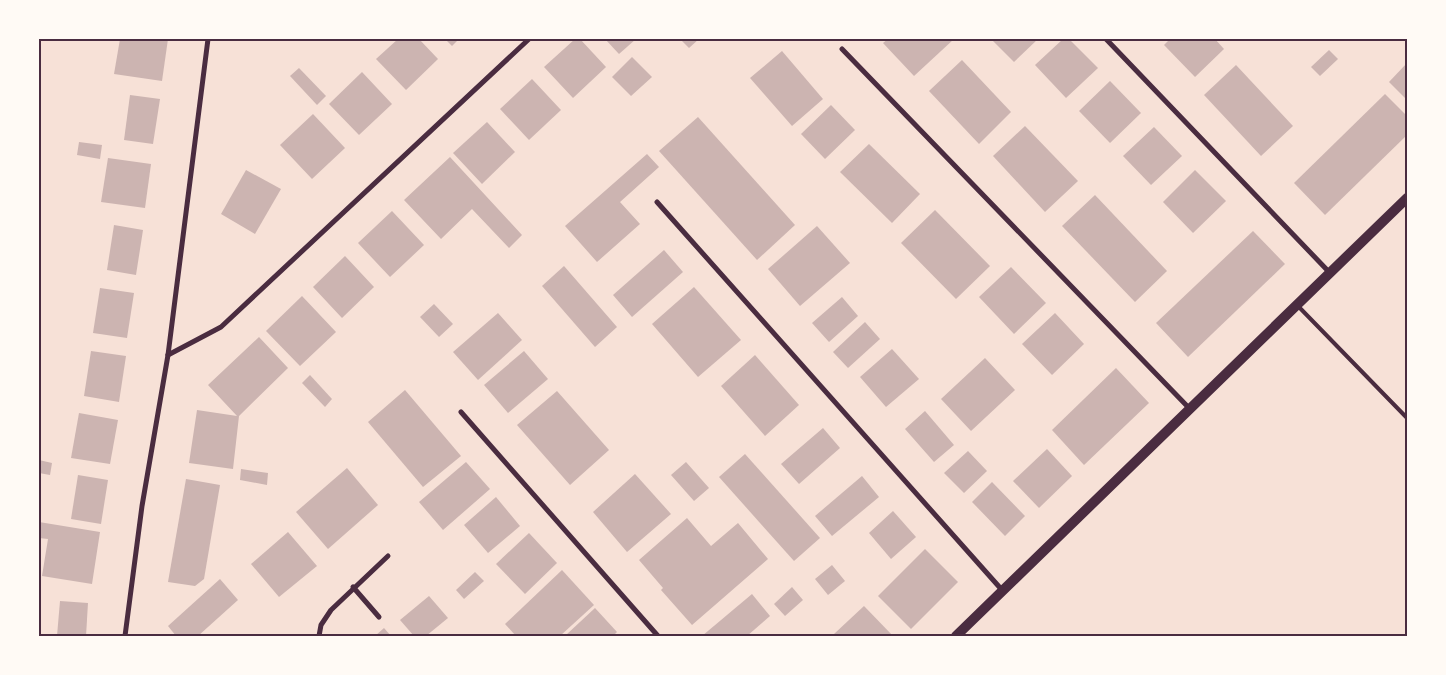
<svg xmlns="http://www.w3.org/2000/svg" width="1446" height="675" font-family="'Sofia Sans Condensed',sans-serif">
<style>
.building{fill:#ccb4b1}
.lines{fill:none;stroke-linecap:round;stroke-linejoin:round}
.service{stroke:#4a2c40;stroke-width:4}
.minor{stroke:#4a2c40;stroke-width:5}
.secondary{stroke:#4a2c40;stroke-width:10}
.neatline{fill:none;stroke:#4a2c40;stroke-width:2}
</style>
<rect width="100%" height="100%" fill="#f7e1d7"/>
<g class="building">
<polygon points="120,39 168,39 162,81 114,74"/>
<polygon points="398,39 419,39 438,59 406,90 376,59"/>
<polygon points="445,39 459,39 452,46"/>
<polygon points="575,39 580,39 606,67 573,98 544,67"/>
<polygon points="605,39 636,39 619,54"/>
<polygon points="680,39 699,39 689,48"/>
<polygon points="888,39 954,39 914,76 883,43"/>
<polygon points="991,39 1038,39 1014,62"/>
<polygon points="1063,39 1069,39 1098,68 1066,98 1035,65"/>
<polygon points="1170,39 1215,39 1224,49 1195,77 1164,45"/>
<polygon points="1329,50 1338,59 1320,76 1311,67"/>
<polygon points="782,51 823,99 792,126 750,78"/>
<polygon points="632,57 652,77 631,96 612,77"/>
<polygon points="962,60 1011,112 979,144 929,91"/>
<polygon points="1407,63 1407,100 1389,82"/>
<polygon points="1236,65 1293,126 1261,156 1204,95"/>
<polygon points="299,68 326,96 317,105 290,76"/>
<polygon points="362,72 392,104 359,135 329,104"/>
<polygon points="532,79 561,110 529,140 500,109"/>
<polygon points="1110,81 1141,113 1110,143 1079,111"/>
<polygon points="1385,94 1407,116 1407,135 1325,215 1294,183"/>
<polygon points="130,95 160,99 153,144 124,140"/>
<polygon points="831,105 855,130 825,159 801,134"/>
<polygon points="313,114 345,148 312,179 280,145"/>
<polygon points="698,117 795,225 757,260 659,151"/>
<polygon points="487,122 515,152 482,184 453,153"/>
<polygon points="1025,126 1078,181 1045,212 993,156"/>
<polygon points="1154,127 1182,156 1151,185 1123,156"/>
<polygon points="79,142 102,145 100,159 77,155"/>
<polygon points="869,144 920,194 892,223 840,172"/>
<polygon points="647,154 659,167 620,202 640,224 597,262 565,226"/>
<polygon points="450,157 522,235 509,248 472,209 441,239 404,200"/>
<polygon points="108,158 151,164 145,208 101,202"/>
<polygon points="246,170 281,189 255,234 221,214"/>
<polygon points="1195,170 1226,201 1193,233 1163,202"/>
<polygon points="1095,195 1167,271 1135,302 1062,226"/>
<polygon points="935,210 990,266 956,299 901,243"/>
<polygon points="392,211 424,245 390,277 358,243"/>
<polygon points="114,225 143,230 136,275 107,270"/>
<polygon points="817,226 850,263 800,306 768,269"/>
<polygon points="1253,231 1285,264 1188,357 1156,323"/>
<polygon points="664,250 683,272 632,317 613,295"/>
<polygon points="345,256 374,287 342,318 313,287"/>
<polygon points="564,266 617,327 595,347 542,286"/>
<polygon points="1011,267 1046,303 1014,334 979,297"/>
<polygon points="694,287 741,340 698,377 652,324"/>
<polygon points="100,288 134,293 127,338 93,333"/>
<polygon points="302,296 336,332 300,366 266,331"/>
<polygon points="842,297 858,316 829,342 812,323"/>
<polygon points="434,304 453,324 439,337 420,317"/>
<polygon points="498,313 522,340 478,380 453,352"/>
<polygon points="1055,313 1084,344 1052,375 1022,344"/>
<polygon points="865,322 880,339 848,368 833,352"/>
<polygon points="259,337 288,368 239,416 233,469 189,463 197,410 237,416 208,385"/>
<polygon points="892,349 919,379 886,407 860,377"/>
<polygon points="91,351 126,356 119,402 84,396"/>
<polygon points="524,351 548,379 508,413 484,385"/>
<polygon points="755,355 799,405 765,436 721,386"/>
<polygon points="985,358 1015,390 971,431 941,399"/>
<polygon points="1116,368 1149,403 1084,465 1052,430"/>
<polygon points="310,375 332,399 325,407 302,383"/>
<polygon points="405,390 461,456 423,487 368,422"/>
<polygon points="557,391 609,450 570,485 517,425"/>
<polygon points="925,411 954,445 934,462 905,429"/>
<polygon points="79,413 118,420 110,464 71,458"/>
<polygon points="823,428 840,448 799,484 781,464"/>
<polygon points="1047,449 1072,476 1039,508 1013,481"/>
<polygon points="968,451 987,471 964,493 944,473"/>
<polygon points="745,454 820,538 794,561 719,477"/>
<polygon points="39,460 52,463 50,475 39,473"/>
<polygon points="466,462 490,489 443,530 419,502"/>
<polygon points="686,462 709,488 694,501 671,475"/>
<polygon points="347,468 378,505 328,549 296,512"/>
<polygon points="241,469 268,473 267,485 240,480"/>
<polygon points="635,474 671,514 627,552 593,512"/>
<polygon points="78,475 108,480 101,524 71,519"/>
<polygon points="862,476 879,497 832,536 815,516"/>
<polygon points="186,479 220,485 204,579 195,586 168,582"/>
<polygon points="992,482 1025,516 1005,536 972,502"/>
<polygon points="496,497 520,526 488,553 464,525"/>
<polygon points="893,511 916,537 891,559 869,533"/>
<polygon points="687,518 711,546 738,523 768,559 692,625 661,590 663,588 639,560"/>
<polygon points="39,522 100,532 92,584 42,576 48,539 39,538"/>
<polygon points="288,532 317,566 279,597 251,564"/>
<polygon points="529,533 557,563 525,594 496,564"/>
<polygon points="925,549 958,582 911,629 878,596"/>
<polygon points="832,565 845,581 828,595 815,579"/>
<polygon points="562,570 594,605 560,636 516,636 505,624"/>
<polygon points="475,572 484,581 464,599 456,590"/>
<polygon points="220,579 238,600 198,636 176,636 168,626"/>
<polygon points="792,587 803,600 785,616 774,604"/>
<polygon points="752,594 770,616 747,636 702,636"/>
<polygon points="429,596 448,618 426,636 414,636 400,620"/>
<polygon points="60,601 88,603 86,636 57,636"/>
<polygon points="864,606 893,636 836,636 834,634"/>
<polygon points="595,608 617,632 613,636 568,636 566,635"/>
<polygon points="384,628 391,636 375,636"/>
</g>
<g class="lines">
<polyline class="service" points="1297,305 1407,418"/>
<g class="minor">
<polyline points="1106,39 1330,273"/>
<polyline points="842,49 1189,408"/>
<polyline points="657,202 1002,590"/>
<polyline points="168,355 221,327 529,39"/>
<polyline points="461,412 658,636"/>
<polyline points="353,587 379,617"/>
<polyline points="125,636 142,506 168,355 208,39"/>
<polyline points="319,636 321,625 331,610 388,556"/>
</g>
<polyline class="secondary" points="956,636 1407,198"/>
</g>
<rect width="1446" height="675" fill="none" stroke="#fffaf5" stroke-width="80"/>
<rect x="40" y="40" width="1366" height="595" class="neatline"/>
</svg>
